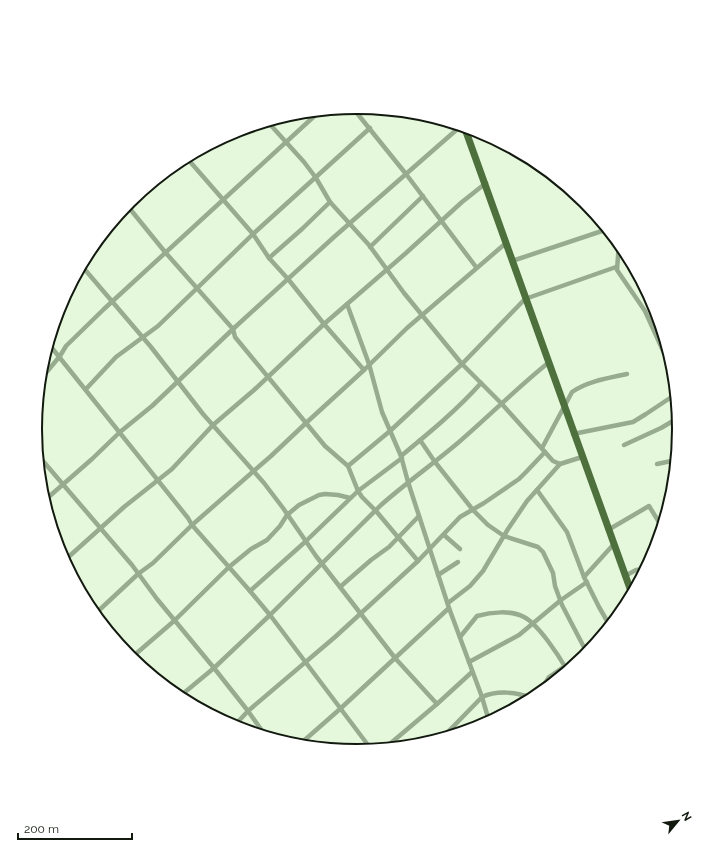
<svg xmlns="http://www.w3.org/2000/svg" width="714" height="857" font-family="Raleway,sans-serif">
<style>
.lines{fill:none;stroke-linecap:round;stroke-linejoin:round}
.minor{stroke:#97ab8e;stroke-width:4.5}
.primary{stroke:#4d703d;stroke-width:7}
.rim{fill:none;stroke:#12190f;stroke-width:2}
</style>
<rect width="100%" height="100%" fill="#e5f8dc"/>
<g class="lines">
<g class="minor">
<polyline points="352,107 406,174 476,267"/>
<polyline points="267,121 304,162 316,178 330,202 369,245 404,293 462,364 501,403 553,461 560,464 582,457"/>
<polyline points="186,157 253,234 269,258 288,279 324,324 364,370"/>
<polyline points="126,204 165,252 233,329 235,337 325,446 348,466 358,491 362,497 376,511 418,561"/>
<polyline points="111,223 182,159"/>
<polyline points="619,243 617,270 645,311 674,375"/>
<polyline points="370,247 423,196"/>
<polyline points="269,258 302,229 330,202"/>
<polyline points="512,261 608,229"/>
<polyline points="81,265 151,347 203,414 264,483 283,508 316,556 395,658 437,704"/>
<polyline points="347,304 369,364 382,412 401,456 408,482 449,608 482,697 489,721"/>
<polyline points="48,343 188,518 192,525 250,591 270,615 371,749"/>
<polyline points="40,380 60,356 66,346 104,309 321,110"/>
<polyline points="86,389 116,357 158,326 253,234 370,128"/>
<polyline points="573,434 633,422 646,414 676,394"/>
<polyline points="420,440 435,462 473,510 488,525 504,536 538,547 543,552 553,573 555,586 562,605 587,653"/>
<polyline points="624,445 661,428 678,418"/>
<path d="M542,448L572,392C588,381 609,378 627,374"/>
<polyline points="37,454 132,565 157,599 214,668 248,711 265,735"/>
<path d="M401,456C429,433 457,410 481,383"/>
<polyline points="657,464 676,460"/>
<polyline points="348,466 390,431 462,364 525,299 616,267"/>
<polyline points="537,490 567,532 584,577 599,607 610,626"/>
<polyline points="44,501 92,459 120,432 152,406 233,329 334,237 462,125"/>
<polyline points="608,530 649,506 662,527"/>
<polyline points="444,535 460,549"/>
<polyline points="64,561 124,507 172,469 213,425 254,390 324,324 406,253 462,202 486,183"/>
<polyline points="438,575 458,562"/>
<polyline points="625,576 636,570 645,569"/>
<polyline points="584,577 613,545"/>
<polyline points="340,587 371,560 389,547 419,516"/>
<polyline points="250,591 305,542 358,491 402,458"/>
<polyline points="448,603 470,586 483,571 508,529 527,501 560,464"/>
<polyline points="95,614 138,574 153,563 192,525 271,456 306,423 364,370 407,328 506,243"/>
<path d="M460,637L477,616C491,612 511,610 524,617C539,625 559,656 567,670"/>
<polyline points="131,658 174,621 229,567 251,549 267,540 280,526 287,515 299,505 319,495 325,494 338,495 350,498"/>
<polyline points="469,662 519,635 561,600 587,582"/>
<polyline points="542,688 549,677 565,666"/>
<path d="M179,697L214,668L270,615L381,505C406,483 433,464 459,442C489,416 517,388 548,363"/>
<polyline points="234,726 248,711 335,637 418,561 460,517 484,503 519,479 526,472 545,452"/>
<path d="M442,738L482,697C497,690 517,692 532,698"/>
<polyline points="299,745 340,709 449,608"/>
<polyline points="385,748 437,704 472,672"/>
</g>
<polyline class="primary" points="464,126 632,594"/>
</g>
<path d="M0 0H714V857H0ZM42 429a315 315 0 1 1 630 0a315 315 0 1 1-630 0Z" fill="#fff" fill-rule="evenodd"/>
<path class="rim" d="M42 429a315 315 0 1 1 630 0a315 315 0 1 1-630 0Z"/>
<g transform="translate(678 821) rotate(61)" stroke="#ffffff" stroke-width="3" paint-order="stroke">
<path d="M0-3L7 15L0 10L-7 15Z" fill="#12190f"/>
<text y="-6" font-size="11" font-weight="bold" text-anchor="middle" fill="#12190f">N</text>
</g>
<path d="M18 833v6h114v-6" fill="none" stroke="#12190f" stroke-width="2"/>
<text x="24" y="833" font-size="12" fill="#12190f" stroke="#ffffff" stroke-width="3" paint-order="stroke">200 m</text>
</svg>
